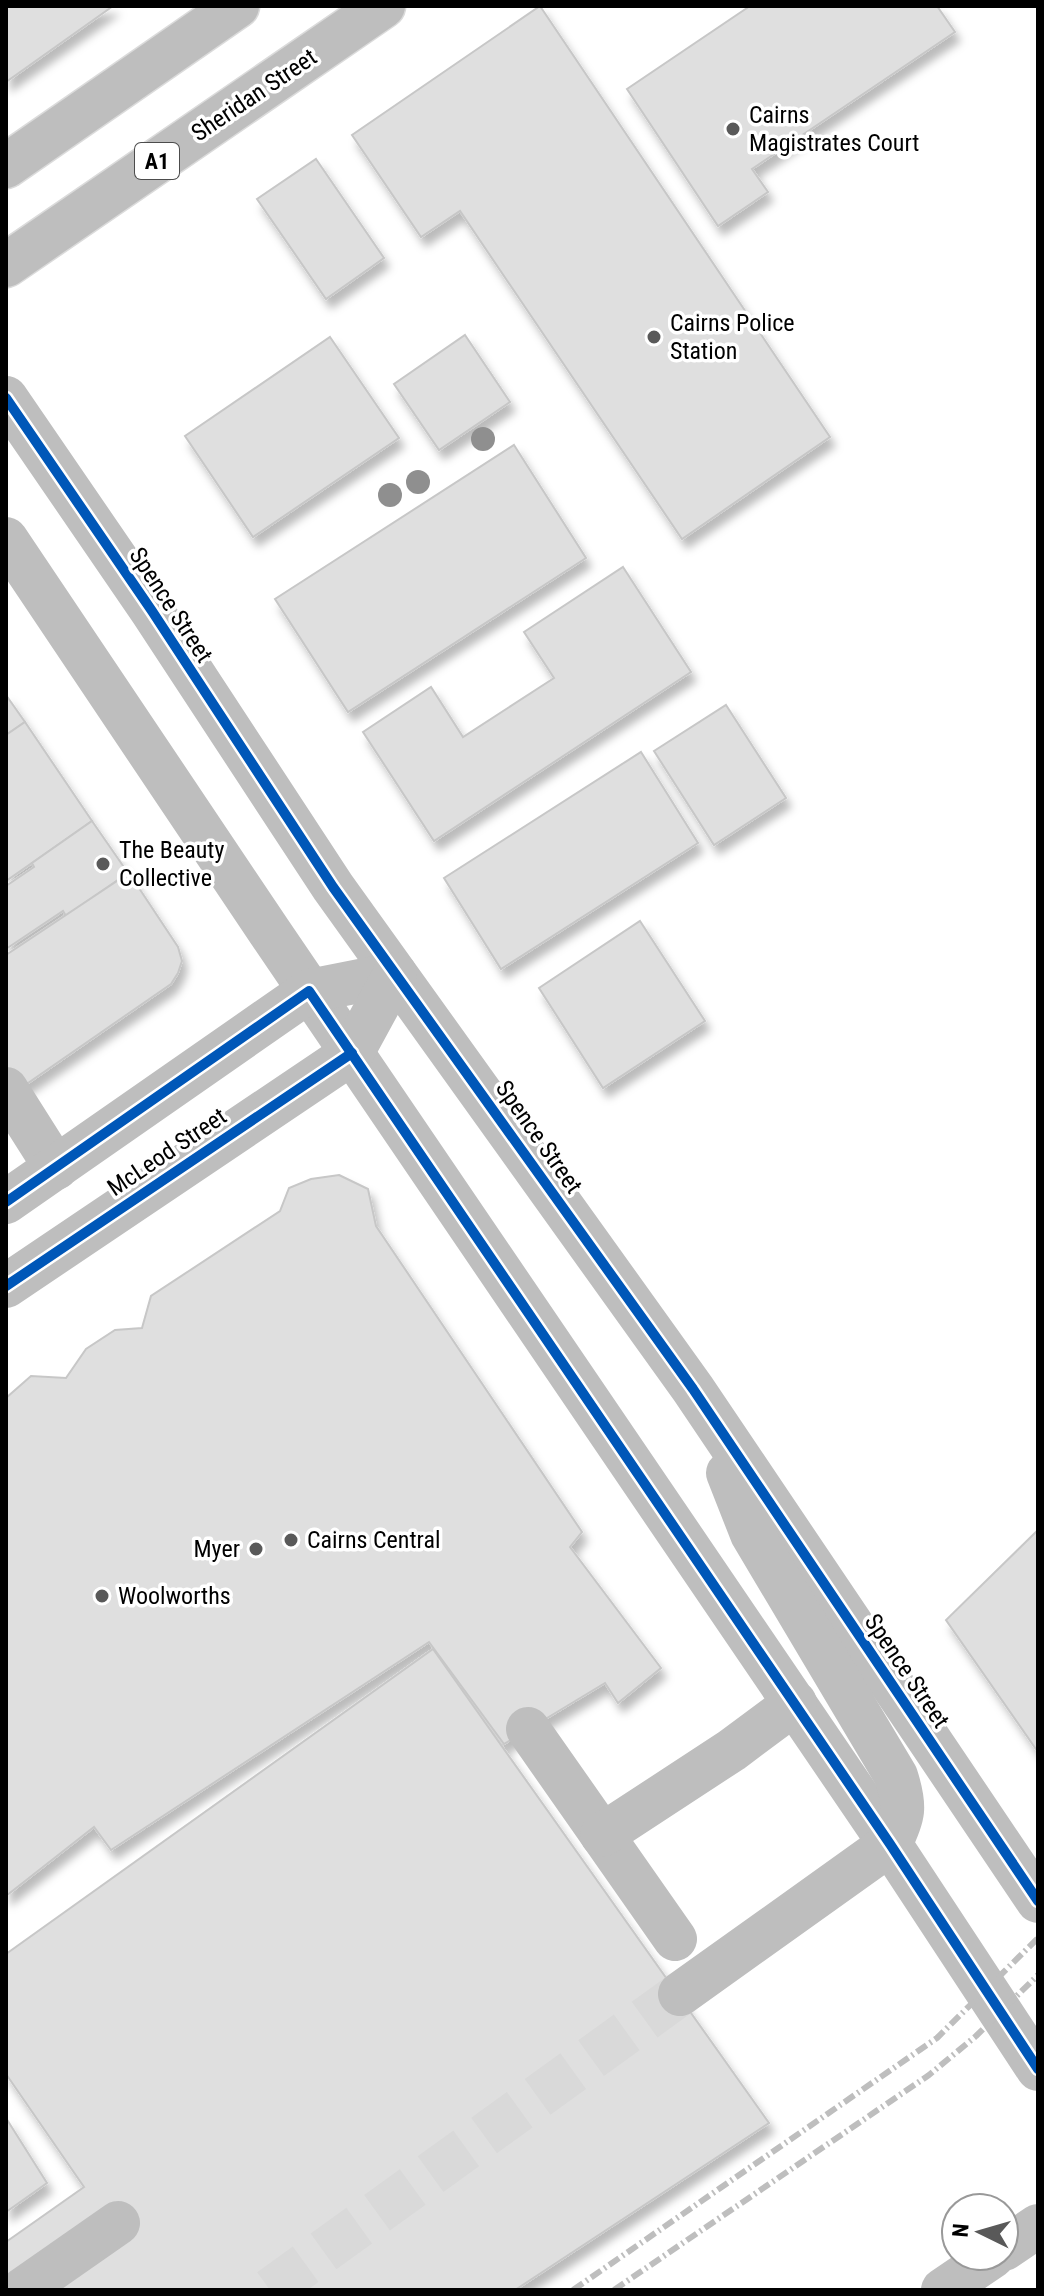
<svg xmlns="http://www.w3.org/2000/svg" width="1044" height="2296" font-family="'Roboto Condensed',sans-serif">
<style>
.building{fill:#dfdfdf;stroke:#c7c7c7;stroke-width:2;filter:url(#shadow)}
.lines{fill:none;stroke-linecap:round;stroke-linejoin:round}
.minor-tunnel{stroke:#d9d9d9;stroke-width:44;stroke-dasharray:44 22;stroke-linecap:butt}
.highway-casing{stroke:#dbdbdb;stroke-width:47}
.minor{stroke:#bebebe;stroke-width:44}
.highway{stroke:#bebebe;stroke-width:44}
.rail{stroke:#bebebe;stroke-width:6;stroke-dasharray:12 4 2 4;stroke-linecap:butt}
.cycleway-casing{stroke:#fff;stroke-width:15}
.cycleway{stroke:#0057b8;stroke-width:10}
.tree{fill:#8f8f8f}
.poi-dot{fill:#595959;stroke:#fff;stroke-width:3}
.labels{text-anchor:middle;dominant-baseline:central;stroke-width:7;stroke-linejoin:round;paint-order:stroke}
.shield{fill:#fff;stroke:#4c4c4c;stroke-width:2}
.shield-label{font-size:22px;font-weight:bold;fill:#000}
.street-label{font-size:24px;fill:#000;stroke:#fff}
.poi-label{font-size:24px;fill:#000;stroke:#fff;text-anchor:start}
</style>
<defs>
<filter id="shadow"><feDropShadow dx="5" dy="9" stdDeviation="4" flood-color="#0004"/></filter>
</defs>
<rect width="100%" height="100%" fill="#fff"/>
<g class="building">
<polygon points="6,6 113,6 6,82"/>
<polygon points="540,6 830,437 682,539 460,211 421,237 352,135"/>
<polygon points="750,6 937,6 955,32 752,169 768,192 718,226 627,89"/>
<polygon points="316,159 384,258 326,299 257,199"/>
<polygon points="465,335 510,402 439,450 394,384"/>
<polygon points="330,337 399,438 253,537 185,436"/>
<polygon points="514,445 586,558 348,712 275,599"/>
<polygon points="623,567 691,672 434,841 363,732 431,687 463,737 554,678 524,632"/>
<polygon points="6,695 25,722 6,735"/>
<polygon points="726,705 786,798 714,845 654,751"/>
<polygon points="25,722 92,821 6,881 6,735"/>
<polygon points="641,752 698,843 501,969 444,878"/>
<polygon points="92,821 128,873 66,916 63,911 6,949 6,886 34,867 32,863"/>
<polygon points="129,873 178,947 182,961 178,973 171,984 15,1092 6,1079 6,955"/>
<polygon points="640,921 705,1021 603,1088 539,988"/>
<polygon points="339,1175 368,1189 376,1226 582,1532 570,1547 661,1668 618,1703 605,1683 504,1744 429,1642 111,1850 94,1827 6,1896 6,1398 31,1376 66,1378 86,1349 115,1330 142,1328 151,1296 280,1211 289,1188 311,1179"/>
<polygon points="1038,1530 1038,1752 946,1620"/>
<polygon points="433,1649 769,2123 515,2290 6,2290 6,2242 84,2187 6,2074 6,1954"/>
<polygon points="6,2118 47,2183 6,2212"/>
</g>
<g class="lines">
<polyline class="minor-tunnel" points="270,2290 680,1994"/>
<g class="highway-casing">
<g id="highway">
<polyline points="6,166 237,6"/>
<polyline points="6,265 383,6"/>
</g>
</g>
<g class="minor">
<polyline points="6,398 152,611 333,887 693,1389 1038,1901"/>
<polyline points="6,539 269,931 890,1844 1038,2069"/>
<polyline points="6,1089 56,1168"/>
<polyline points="6,1202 309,991 395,974"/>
<polyline points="6,1286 352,1053 395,974"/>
<polyline points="528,1729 675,1939"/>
<polyline points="602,1835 732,1750 795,1703"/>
<path d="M680,1994L890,1844C904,1816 906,1807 896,1776L752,1534L728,1473"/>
<polyline points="1004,2249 1038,2226"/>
<polyline points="22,2290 118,2223"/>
<polyline points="943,2290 993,2256"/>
</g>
<use href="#highway" class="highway"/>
<g class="rail">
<polyline points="573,2290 937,2038 1038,1938"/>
<polyline points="614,2290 929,2075 976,2036 1038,1975"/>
</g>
<g class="cycleway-casing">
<g id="cycleway">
<polyline points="6,398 152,611 333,887 693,1389 1038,1901"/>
<polyline points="6,1202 309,991 890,1844 1038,2069"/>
<polyline points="6,1286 352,1053"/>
</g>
</g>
<use href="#cycleway" class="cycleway"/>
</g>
<g class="tree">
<circle cx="483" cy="439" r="12"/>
<circle cx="418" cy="482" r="12"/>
<circle cx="390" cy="495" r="12"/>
</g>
<g class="poi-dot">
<circle cx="733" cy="129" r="8"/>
<circle cx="654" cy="337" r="8"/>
<circle cx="103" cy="864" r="8"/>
<circle cx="291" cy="1540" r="8"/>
<circle cx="256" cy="1549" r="8"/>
<circle cx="102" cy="1596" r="8"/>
</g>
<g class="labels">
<rect class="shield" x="135" y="143" width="44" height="36" rx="6"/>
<g class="shield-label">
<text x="157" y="161">A1</text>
</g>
<g class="street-label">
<text transform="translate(254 95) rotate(-34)">Sheridan Street</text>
<text transform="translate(171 605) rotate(57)">Spence Street</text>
<text transform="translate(539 1137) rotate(55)">Spence Street</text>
<text transform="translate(167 1152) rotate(-34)">McLeod Street</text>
<text transform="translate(907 1671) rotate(56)">Spence Street</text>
</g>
<g class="poi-label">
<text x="749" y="115">Cairns<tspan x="749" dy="28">Magistrates Court</tspan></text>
<text x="670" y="323">Cairns Police<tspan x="670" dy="28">Station</tspan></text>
<text x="119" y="850">The Beauty<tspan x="119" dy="28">Collective</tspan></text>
<text x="307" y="1540">Cairns Central</text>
<text x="240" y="1549" text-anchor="end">Myer</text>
<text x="118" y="1596">Woolworths</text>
</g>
</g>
<rect width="1044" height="2296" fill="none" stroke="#000000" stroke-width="16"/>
<g transform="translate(980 2232) rotate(275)"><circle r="38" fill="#ffffff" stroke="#999999" stroke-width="2"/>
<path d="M0-6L14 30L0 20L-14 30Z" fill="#595959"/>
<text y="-12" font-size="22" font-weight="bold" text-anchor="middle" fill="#000000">N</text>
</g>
</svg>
